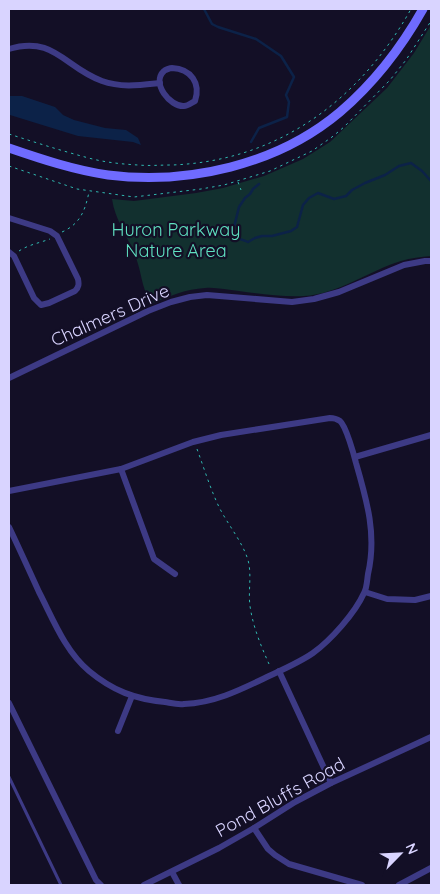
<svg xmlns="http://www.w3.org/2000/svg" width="440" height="894" font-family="Quicksand,sans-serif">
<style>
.green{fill:#12302f}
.water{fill:#0c2248}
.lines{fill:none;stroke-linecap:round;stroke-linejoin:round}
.stream{stroke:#0c2248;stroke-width:2.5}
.path{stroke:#2fb8b0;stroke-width:1;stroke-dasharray:2.5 4;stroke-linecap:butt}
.lane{stroke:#3d3a85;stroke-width:3}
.street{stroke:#3d3a85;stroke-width:6}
.secondary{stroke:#6f6bff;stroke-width:9}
.labels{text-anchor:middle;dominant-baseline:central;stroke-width:4.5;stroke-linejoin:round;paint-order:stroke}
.park-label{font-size:18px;fill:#5fe0c0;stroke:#130f26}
.street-label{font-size:18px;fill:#d9d4ff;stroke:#130f26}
</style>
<rect width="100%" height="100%" fill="#130f26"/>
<path class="green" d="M431,25V256C421,257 411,258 401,261C368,271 339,294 304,296C283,297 260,294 239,291C227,290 216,287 205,288C186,289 170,296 153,303C143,294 142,277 138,264C132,242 115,222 112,199L134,201L196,193L223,188L264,176L303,159L330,142L387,88L414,53Z"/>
<polygon class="water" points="9,96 22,96 55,107 63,115 74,120 105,128 126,130 138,138 141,145 133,142 78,136 10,115 9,115"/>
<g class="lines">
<g class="stream">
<polyline points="204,9 212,24 218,27 256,39 281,56 294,77 286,95 289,102 287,117 259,128 251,142"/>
<path d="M259,184L253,189L250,194L245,198L239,207L233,231C234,239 242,239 248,242L255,238L262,236H272L291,231L297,227L303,205L309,198L318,193L334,199L346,196L352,190L365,183L385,175L399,166L411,163L422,171L431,181"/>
</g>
<g class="path">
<path d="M9,134C34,142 59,150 85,157C102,162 120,164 138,165C149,166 160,165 172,165C278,161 360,100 411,9"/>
<polyline points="9,166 77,189 134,197 201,189 224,185 270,171 312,151 332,137 344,127 390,80 406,60 431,21"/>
<polyline points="238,182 241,190"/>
<path d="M62,232C80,224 85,211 89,192"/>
<path d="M19,251C28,245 39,243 50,239"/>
<path d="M197,449C204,468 210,488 219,507C228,525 242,541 248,560C252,575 248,591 250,606C253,627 261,646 269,664"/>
</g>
<polyline class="lane" points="9,777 61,885"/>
<g class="street">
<path d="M9,49C54,35 65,68 102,81C121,88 141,85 160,83"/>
<path d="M172,68C191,69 201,83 195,101C191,103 188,106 184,106C170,107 151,83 164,71C165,70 170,68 172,68Z"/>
<path d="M9,218L50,231L57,236L78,279C79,284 79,287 75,291L49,303L41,305L34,298L14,256L9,252"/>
<polyline points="9,378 148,311 171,302 190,297 207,295 292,302 314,299 339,292 404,265 425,261 431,261"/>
<polyline points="355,457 431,435"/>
<polyline points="121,469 154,559 175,574"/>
<path d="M9,491L121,469L193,442L221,435L330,418C334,418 337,419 340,421C346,426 354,455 356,463C367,501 377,535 368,574C367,580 367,588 364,593C355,613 331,640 313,653C300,662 284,669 269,676C242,689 215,703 184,704C178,705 171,703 165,702C135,699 113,691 89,671C65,651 53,619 39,592C29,570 19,548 9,527"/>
<polyline points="365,592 387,599 415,600 431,596"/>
<polyline points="279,671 331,783"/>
<polyline points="9,703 96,880 101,885"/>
<polyline points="118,731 132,696"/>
<polyline points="254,828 268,849 275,855 289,864 362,885"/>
<polyline points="172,872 179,885"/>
<polyline points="144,885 219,848 254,828 295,802 331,783 431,737"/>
<polyline points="399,885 431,868"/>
</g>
<path class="secondary" d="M9,148C41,159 74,170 108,175C188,185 277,165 340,112C374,83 401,48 423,9"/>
</g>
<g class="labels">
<g class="park-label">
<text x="176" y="229">Huron Parkway<tspan x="176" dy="21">Nature Area</tspan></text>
</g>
<g class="street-label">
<text transform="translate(110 315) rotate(-24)">Chalmers Drive</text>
<text transform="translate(280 797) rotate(-29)">Pond Bluffs Road</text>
</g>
</g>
<rect width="440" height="894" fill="none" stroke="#d9d4ff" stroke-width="20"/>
<g transform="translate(400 854) rotate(66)" stroke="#130f26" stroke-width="4" paint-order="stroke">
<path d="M0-4L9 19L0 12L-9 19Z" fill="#d9d4ff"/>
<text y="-8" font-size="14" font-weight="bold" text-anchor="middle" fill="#d9d4ff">N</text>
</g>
</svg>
